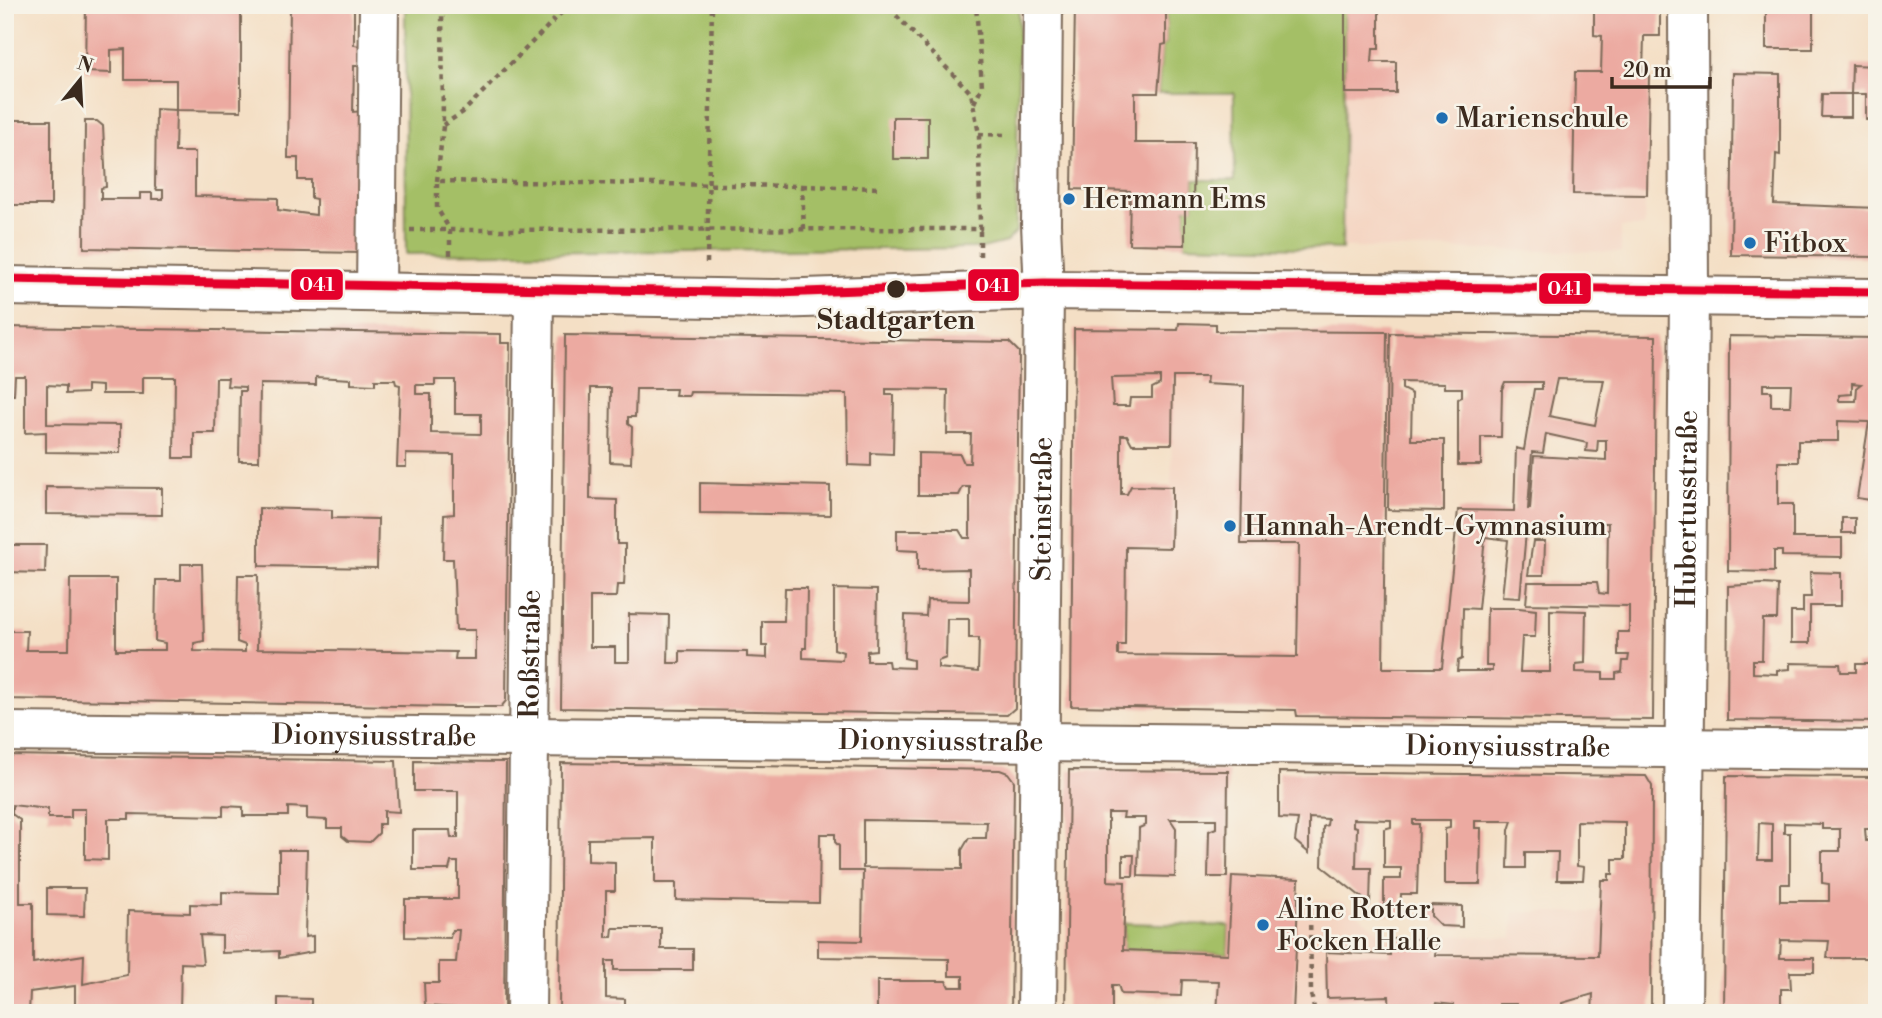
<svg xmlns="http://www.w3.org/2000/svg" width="1882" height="1018" font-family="'Libre Bodoni',serif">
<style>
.built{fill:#f4d3c0}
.green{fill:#a4bf66;stroke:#707442;stroke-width:2}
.building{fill:#ecaaa1;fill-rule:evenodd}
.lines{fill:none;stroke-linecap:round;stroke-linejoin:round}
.minor-casing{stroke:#7c6958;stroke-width:42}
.path{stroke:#7c6958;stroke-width:4.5;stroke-dasharray:5 5;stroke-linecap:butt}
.minor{stroke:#fff;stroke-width:38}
.tram-1-casing{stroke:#f7f3e8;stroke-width:14}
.tram-1{stroke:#e4002b;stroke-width:9}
.poi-dot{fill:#1f6fb2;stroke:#f7f3e8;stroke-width:2.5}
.stop-dot{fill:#3b2a1e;stroke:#f7f3e8;stroke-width:2.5}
.labels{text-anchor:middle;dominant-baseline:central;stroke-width:5;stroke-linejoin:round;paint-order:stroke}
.poi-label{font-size:28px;fill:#3b2a1e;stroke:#f7f3e8;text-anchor:start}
.stop-label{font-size:28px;font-weight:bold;fill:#3b2a1e;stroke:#f7f3e8}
.street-label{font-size:28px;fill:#3b2a1e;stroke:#f7f3e8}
.line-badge{stroke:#f7f3e8;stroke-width:2.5}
.badge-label{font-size:19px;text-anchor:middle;font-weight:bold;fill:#fff}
</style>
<rect width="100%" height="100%" fill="#f7f3e8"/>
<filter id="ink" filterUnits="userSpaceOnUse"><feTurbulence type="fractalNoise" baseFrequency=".0143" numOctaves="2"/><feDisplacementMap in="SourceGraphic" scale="14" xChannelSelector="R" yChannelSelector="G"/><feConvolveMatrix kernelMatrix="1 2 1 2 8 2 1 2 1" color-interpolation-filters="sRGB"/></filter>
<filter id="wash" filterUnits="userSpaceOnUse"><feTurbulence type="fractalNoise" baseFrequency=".00686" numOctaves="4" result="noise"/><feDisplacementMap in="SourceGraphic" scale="28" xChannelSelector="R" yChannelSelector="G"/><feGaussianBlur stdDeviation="1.57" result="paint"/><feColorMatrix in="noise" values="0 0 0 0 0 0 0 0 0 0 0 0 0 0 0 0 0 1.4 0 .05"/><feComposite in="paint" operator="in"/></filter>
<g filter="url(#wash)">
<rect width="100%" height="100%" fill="#f4dfc5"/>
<g class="built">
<polygon points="1233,5 1660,5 1660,36 1644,37 1643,73 1649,73 1644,227 1621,227 1621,252 1237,246"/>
<polygon points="1173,330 1387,332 1383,667 1392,668 1392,717 1297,716 1296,710 1071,706 1074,506 1171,507"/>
<polygon points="1298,899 1342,901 1389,940 1437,939 1437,935 1512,938 1514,912 1652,912 1651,1013 1293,1013"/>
</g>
<g class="green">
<polygon points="405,5 1019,5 1016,232 1006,242 983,248 406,254"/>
<polygon points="1141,5 1345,5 1342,249 1185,245 1185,207 1193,207 1194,180 1235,180 1234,93 1158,93 1162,45 1166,44 1166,12 1141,12"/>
<polygon points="1124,923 1229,926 1228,954 1123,950"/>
</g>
<g id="blocks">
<g class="building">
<polygon points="86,5 241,5 241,111 176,110 176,80 125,80 125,49 111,50 111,73 85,72"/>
<polygon points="290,5 354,5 354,45 360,46 360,66 354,66 353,112 363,111 361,253 84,248 85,121 97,121 103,126 106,187 101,188 101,199 140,199 140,193 152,193 152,199 163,199 163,190 157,190 155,186 156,109 176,110 175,152 195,152 195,196 278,198 278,210 316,215 316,199 311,198 311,180 298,180 298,158 288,158"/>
<polygon points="1075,5 1141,5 1141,12 1166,12 1166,44 1162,45 1158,93 1135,93 1135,143 1194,143 1193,208 1185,207 1185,245 1129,244 1130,191 1072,189"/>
<polygon points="1345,5 1379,5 1379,49 1373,49 1372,62 1396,62 1396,93 1345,93"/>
<polygon points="1594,5 1660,5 1660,36 1644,36 1643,73 1649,73 1647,195 1573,194 1575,72 1601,72 1602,36 1594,35"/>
<rect x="1766" y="5" width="47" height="44"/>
<polygon points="1852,65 1877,66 1877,120 1866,120 1866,94 1851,94 1851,117 1821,117 1822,94 1851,94"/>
<polygon points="1733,73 1780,74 1780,155 1776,154 1774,204 1877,208 1877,257 1731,255"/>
<rect x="893" y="117" width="35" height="42"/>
<rect x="5" y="120" width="46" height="85"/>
<path d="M1179,323L1216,324V331L1387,332L1383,668H1442L1458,510L1514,511L1516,448L1524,450L1534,389H1542V382H1505L1502,389L1501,437H1481V465H1458V399L1462,397V388H1445V383L1402,382V389L1412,394L1411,440H1444V511L1388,510L1390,333L1656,336L1653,720L1297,716L1296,710L1071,706L1074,329L1178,330ZM1160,377V384L1152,388V398H1130L1129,406H1113L1111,378ZM1173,377H1207L1206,384L1244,386L1241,544H1299L1297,657L1118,655V645H1125L1126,547L1171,548L1172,507V487L1131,486L1127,494H1121V435H1127L1132,444H1172ZM1557,379L1604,380L1595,425L1549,416ZM1546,434L1587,443L1586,451L1597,452L1598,440H1606V460L1534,456L1530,509H1528L1532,452L1543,453ZM1600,523H1608L1607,594L1599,593L1597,582H1528L1526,604L1629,606V632H1618V655H1629L1628,661H1623L1622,672L1616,673V679H1603V673L1576,672V664L1585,663L1586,611L1550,610V672H1520L1522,637H1535L1536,610L1519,608H1487L1486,666H1492V671H1457L1458,661L1462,659L1463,608L1478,609L1485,537L1508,540L1502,597L1520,598L1526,532L1598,533Z"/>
<path d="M5,327L501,334V343H510L506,701L501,707H455L5,699V631H27L26,650H69L70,579H116V650H165V643L155,641L156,580H181V564H202L204,641L194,643V651L245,652V645L237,642L238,575H258L257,649L456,652L455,659H475V630H456L453,559H443L444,515L454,514V455L406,454V467H397L400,385L396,384L395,380H375V385L351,384V379L316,377V385L260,384L259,461H239L240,391H245V387L227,386L228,378H216L215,433H194V458H174L175,377H143V394H102V386L87,385V393L66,394V386L47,385V424L120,425V453L46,452V432L25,433V376H15L14,395H5ZM435,380H455V414H481V434L431,433V394H416V385H435Z"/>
<path d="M565,335L1009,342L1019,352L1015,708L1007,715L561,708ZM591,388H611L610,462L631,463L632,427L628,424V417H635L636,389H676L675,396H689L690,392L847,394L848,465L871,466V453L893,454L894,395H886V389L948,390L947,434H971L970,463H964L960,454L918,453V495H959L963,487H970V538H964L959,530H897V550L918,551V570L969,569V601L927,600L926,616L905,615L904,658L913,660V668L889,667L888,661H867V651L876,650L877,590L834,589V649L843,652L842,660L803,658V648H806L807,588H785L784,621H762V646H767V658L747,657V652L680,651V663H668L669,615L629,614V662H615V647H590V597H616L617,585H624L625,565V544H617V500L590,499ZM947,619H969V638H979L978,672L938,668V661L946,658Z"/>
<path d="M1729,336L1877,338V501L1857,498L1869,422L1838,421V441H1798V462H1778V504H1793V538H1842V557L1782,556V551H1774V572L1728,571ZM1852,383L1861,384L1857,387L1856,401H1839V395L1852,394ZM1763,384H1791L1790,406H1771V391H1763Z"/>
<polygon points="700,483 830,486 830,515 700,513"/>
<polygon points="46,487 162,488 162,515 46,514"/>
<polygon points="259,508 332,510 332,518 378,519 377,568 259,566"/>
<rect x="1842" y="518" width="13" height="15"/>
<polygon points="1533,541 1545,541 1544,575 1528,575"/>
<polygon points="5,545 46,545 45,573 5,572"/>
<polygon points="1810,572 1841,573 1841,606 1810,606 1810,643 1791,643 1791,612 1803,612 1803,597 1811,597"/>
<polygon points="1763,584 1778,585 1777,619 1763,619 1762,660 1753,660 1753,673 1777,674 1777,670 1790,669 1790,663 1840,664 1841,672 1856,672 1856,664 1877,664 1877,722 1727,720 1728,586"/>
<polygon points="5,755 396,761 399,812 384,811 384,824 379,824 379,833 370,842 348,841 342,836 342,828 327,828 327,820 307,819 307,808 288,807 288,816 243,816 243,807 223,806 223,816 129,814 129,819 108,819 108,860 85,859 85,809 71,809 71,818 48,818 48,809 12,805 12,814 20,820 20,903 33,903 33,963 84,955 83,984 127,975 128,911 190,913 190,904 222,905 222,892 279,893 279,850 307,850 305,937 313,936 313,952 279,958 279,951 222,953 222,936 200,935 203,964 181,963 180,1013 75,1013 75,986 30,992 29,1013 5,1013"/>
<polygon points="414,761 506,762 504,1013 456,1013 456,1008 425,1006 424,983 439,983 439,962 456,962 459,930 452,930 450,938 405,937 405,899 458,899 458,862 451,862 449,870 413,870 413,830 450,830 451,838 458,838 458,791 414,791"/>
<path d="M561,763L1000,770L1008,773L1014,781L1011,1013H877V981H946L949,987H963V976H949V959L818,957V940L862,941L863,871H839V846L835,842V834H820L819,903L676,900V883H655V838L588,839V861L615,862V891H606V937H612L613,928H661V949H693V970H614V961H606V998L625,999V1013H559ZM863,820L987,822L986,838H969L962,850V869L863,868Z"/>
<polygon points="1069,770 1228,771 1227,877 1208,877 1209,831 1216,828 1216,819 1170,819 1176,828 1175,877 1138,876 1139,828 1146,825 1146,818 1123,818 1124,813 1108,813 1108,881 1125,882 1123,950 1228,954 1232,876 1299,879 1293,1013 1217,1013 1219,981 1182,980 1181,996 1121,994 1118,985 1112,985 1112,1013 1066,1013"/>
<polygon points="1279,772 1646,776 1652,786 1651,1013 1592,1013 1593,994 1562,1003 1561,1013 1516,1013 1516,1004 1499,1004 1498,1013 1454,1013 1453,1005 1436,1003 1435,1012 1390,1013 1389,996 1327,998 1326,952 1390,955 1390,939 1437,939 1435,955 1598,956 1601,880 1609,880 1609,874 1613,874 1613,859 1625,859 1625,822 1577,821 1577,866 1584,867 1583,880 1557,880 1558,852 1525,852 1525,868 1508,868 1509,830 1512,821 1475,821 1475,828 1481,828 1480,884 1445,884 1445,829 1450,828 1450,820 1413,820 1413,824 1419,824 1417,894 1401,894 1400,915 1384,915 1384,879 1401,879 1401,868 1384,868 1384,829 1391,827 1391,820 1353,819 1353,826 1357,827 1356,868 1371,868 1370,904 1322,866 1323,827 1327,825 1328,819 1309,818 1309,853 1295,841 1298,819 1279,818"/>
<path d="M1726,776L1877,777V829H1865L1866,841H1873L1877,958H1827L1829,941L1781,940L1780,958H1814V972H1790L1791,989H1781V1013H1724ZM1759,823L1772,824V860H1758ZM1784,823L1822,824V829H1840V851H1822V883L1829,884V901H1780V884H1790V833H1784Z"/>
<polygon points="1123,855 1134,855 1133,876 1123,876"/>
<polygon points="47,888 85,888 84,916 47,915"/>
<polygon points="1431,905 1462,906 1462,927 1441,926 1431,916"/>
<polygon points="278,998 311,999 311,1013 278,1013"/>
</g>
</g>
</g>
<g filter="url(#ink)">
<use href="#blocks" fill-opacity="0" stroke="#7c6958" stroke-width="2"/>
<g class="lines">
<g class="minor-casing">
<g id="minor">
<polyline points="5,286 775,299 1044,290 1877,298"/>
<polyline points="376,292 379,5"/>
<path id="s1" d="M5,732L1877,750"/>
<path id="s2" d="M526,1013L534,295"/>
<path id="s3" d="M1037,1013L1044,290L1041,224L1043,5"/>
<path id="s4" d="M1682,1013L1689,297L1688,5"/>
</g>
</g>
<g class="path">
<polyline points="974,103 982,86 976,5"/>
<polyline points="443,125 463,112 569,5"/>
<polyline points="979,134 1007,135"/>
<polyline points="437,181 443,126 442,5"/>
<polyline points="802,186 879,188"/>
<polyline points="804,229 802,186 437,181 437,208 450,230 980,229 979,134 971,93 886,5"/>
<polyline points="410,230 450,230 450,258"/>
<polyline points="980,256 980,229"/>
<polyline points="707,263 712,5"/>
<polyline points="1310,905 1311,994 1315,1013"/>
</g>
<use href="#minor" class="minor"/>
<g class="tram-1-casing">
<polyline id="tram-1" points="5,279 778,293 1044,283 1877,292"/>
</g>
<use href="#tram-1" class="tram-1"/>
</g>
</g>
<g class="poi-dot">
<circle cx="1442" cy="118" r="7"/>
<circle cx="1069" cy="199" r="7"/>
<circle cx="1750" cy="243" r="7"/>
<circle cx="1230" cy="526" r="7"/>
<circle cx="1263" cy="925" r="7"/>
</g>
<circle class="stop-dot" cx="896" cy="289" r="10"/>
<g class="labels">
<g class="poi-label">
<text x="1456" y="118">Marienschule</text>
<text x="1083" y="199">Hermann Ems</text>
<text x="1764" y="243">Fitbox</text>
<text x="1244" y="526">Hannah-Arendt-Gymnasium</text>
<text x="1277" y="909">Aline Rotter<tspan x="1277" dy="32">Focken Halle</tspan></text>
</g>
<g class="stop-label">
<text x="896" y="320">Stadtgarten</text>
</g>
<g class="street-label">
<text stroke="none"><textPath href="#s3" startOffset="504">Steinstraße</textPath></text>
<text stroke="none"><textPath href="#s4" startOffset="504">Hubertusstraße</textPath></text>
<text stroke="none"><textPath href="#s2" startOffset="359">Roßstraße</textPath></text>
<text stroke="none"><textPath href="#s1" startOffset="369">Dionysiusstraße</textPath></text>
<text stroke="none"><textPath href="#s1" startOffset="936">Dionysiusstraße</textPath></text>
<text stroke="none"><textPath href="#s1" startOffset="1503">Dionysiusstraße</textPath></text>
</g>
</g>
<g class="line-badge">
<rect x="290" y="268" width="54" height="33" rx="7" fill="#e4002b"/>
<rect x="967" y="268" width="53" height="34" rx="7" fill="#e4002b"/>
<rect x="1538" y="272" width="54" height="33" rx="7" fill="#e4002b"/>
</g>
<g class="badge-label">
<text x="317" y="291">041</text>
<text x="993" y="292">041</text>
<text x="1565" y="295">041</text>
</g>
<rect width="1882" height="1018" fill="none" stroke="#f7f3e8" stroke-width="28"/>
<g transform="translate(80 80) rotate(18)" stroke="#f7f3e8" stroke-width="5" paint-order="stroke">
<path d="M0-5L12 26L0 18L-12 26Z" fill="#3b2a1e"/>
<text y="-10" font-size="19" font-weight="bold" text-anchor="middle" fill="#3b2a1e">N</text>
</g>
<path d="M1612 77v10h98v-10" fill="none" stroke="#3b2a1e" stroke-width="3.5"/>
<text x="1623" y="77" font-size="21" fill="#3b2a1e" stroke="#f7f3e8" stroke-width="5" paint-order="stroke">20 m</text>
</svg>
